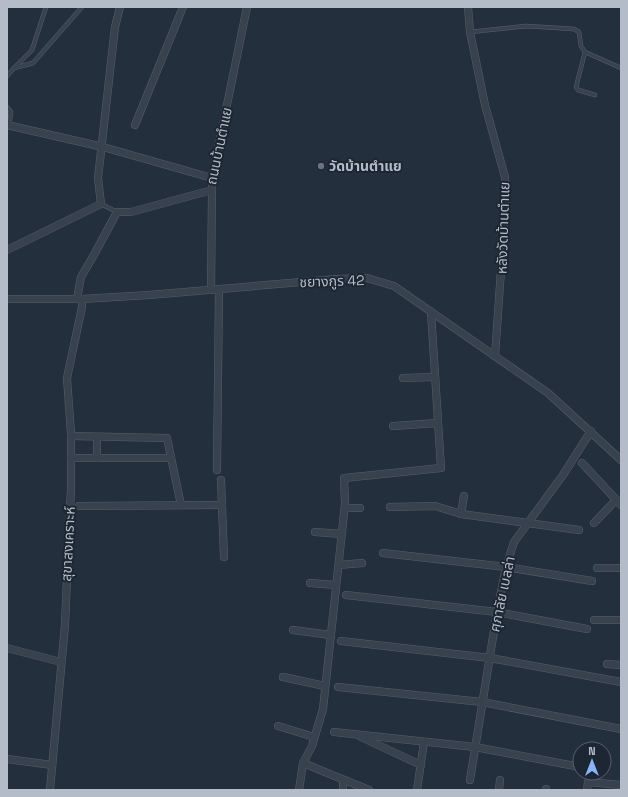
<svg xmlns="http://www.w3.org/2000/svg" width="628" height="797" font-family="'Space Grotesk','Noto Sans Thai',sans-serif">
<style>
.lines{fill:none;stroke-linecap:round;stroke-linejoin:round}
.lane-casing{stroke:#565f6c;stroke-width:4.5}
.street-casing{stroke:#565f6c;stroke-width:8}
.lane{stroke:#38414e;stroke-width:3.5}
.street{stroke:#38414e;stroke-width:7}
.worship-dot{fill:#6b7280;stroke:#1d2633;stroke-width:1.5}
.labels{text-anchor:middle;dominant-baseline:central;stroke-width:4;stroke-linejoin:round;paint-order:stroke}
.street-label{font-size:14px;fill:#b4bcc9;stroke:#1d2633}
.poi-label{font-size:14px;font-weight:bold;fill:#b4bcc9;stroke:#1d2633;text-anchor:start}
</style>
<rect width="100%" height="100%" fill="#242f3e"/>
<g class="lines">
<g class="lane-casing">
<g id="lane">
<polyline points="470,32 526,26 574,29 579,32 581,46 585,52 621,68"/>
<polyline points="585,52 576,87 578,90 595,95"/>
<polyline points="15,67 32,50 46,7"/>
<polyline points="7,76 14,68 33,63 82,7"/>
<polyline points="7,107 11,112 9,126"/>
<polyline points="101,204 117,212"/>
</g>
</g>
<g class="street-casing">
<g id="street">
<polyline points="468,7 470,32 485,105 505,177 506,199 495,356"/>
<polyline points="7,125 103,147 212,178"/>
<polyline points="135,125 183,7"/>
<polyline points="7,250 101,204 98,178 115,27 120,7"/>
<polyline points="211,290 212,190"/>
<polyline points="7,299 82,299 149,295 337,279 367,278 394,286 548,393 621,460"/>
<polyline points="77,299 81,277 95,253 117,212 131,212 212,190 212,178 247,7"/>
<polyline points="403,378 435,377"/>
<polyline points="393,426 438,423"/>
<polyline points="71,436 167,438 181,505"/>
<polyline points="71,458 171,458"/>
<polyline points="97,458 97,437"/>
<polyline points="582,463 621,505"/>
<polyline points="217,470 219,289"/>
<polyline points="221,480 224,557"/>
<polyline points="79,506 222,505"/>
<polyline points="390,507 435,506 461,514 579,530"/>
<polyline points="345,508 360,508"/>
<polyline points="461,514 464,496"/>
<polyline points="594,523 616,500"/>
<polyline points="315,532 342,534"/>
<polyline points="383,553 506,567 592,581"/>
<polyline points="339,565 362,563"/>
<polyline points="597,568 621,568"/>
<polyline points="310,583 336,585"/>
<polyline points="346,595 497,612 587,629"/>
<polyline points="594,620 621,620"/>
<polyline points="293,630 331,635"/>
<polyline points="341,641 490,658 621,682"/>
<polyline points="7,648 61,662"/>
<polyline points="607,664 621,665"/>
<polyline points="283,677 325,686"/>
<polyline points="338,687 482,702 621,729"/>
<polyline points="278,726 314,737"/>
<polyline points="334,732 475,747 580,767"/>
<polyline points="361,737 421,765"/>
<polyline points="7,759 52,765"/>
<polyline points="303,763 369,790"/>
<polyline points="470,780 497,612 506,567 514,542 563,475 591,431"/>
<polyline points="50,790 65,625 71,488 71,434 67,378 82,307 82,299"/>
<polyline points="299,790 303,763 312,746 323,709 345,504 344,478 441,468 431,312"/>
<polyline points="343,790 343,780"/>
<polyline points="417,790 424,742"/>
<polyline points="499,790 500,780"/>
<polyline points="546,790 546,789"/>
<polyline points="587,790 588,782 621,785"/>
</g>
</g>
<use href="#lane" class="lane"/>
<use href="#street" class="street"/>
</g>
<circle class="worship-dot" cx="321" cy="166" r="4"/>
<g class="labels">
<g class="street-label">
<text transform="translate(219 146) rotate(-78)">ถนนบ้านตำแย</text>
<text transform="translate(503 228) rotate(-88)">หลังวัดบ้านตำแย</text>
<text transform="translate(332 281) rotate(-2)">ชยางกูร 42</text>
<text transform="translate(68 544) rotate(-87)">สุขาสงเคราะห์</text>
<text transform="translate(502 594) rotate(-78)">ศุภาลัย เบลล่า</text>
</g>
<g class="poi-label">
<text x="329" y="166">วัดบ้านตำแย</text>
</g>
</g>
<rect width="628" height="797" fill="none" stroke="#b4bcc9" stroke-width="16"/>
<g transform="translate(592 761)"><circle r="19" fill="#1d2633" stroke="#59626f"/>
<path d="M0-3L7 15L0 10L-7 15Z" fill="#8ab4f8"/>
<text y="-6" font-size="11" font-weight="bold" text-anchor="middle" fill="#b4bcc9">N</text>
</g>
</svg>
